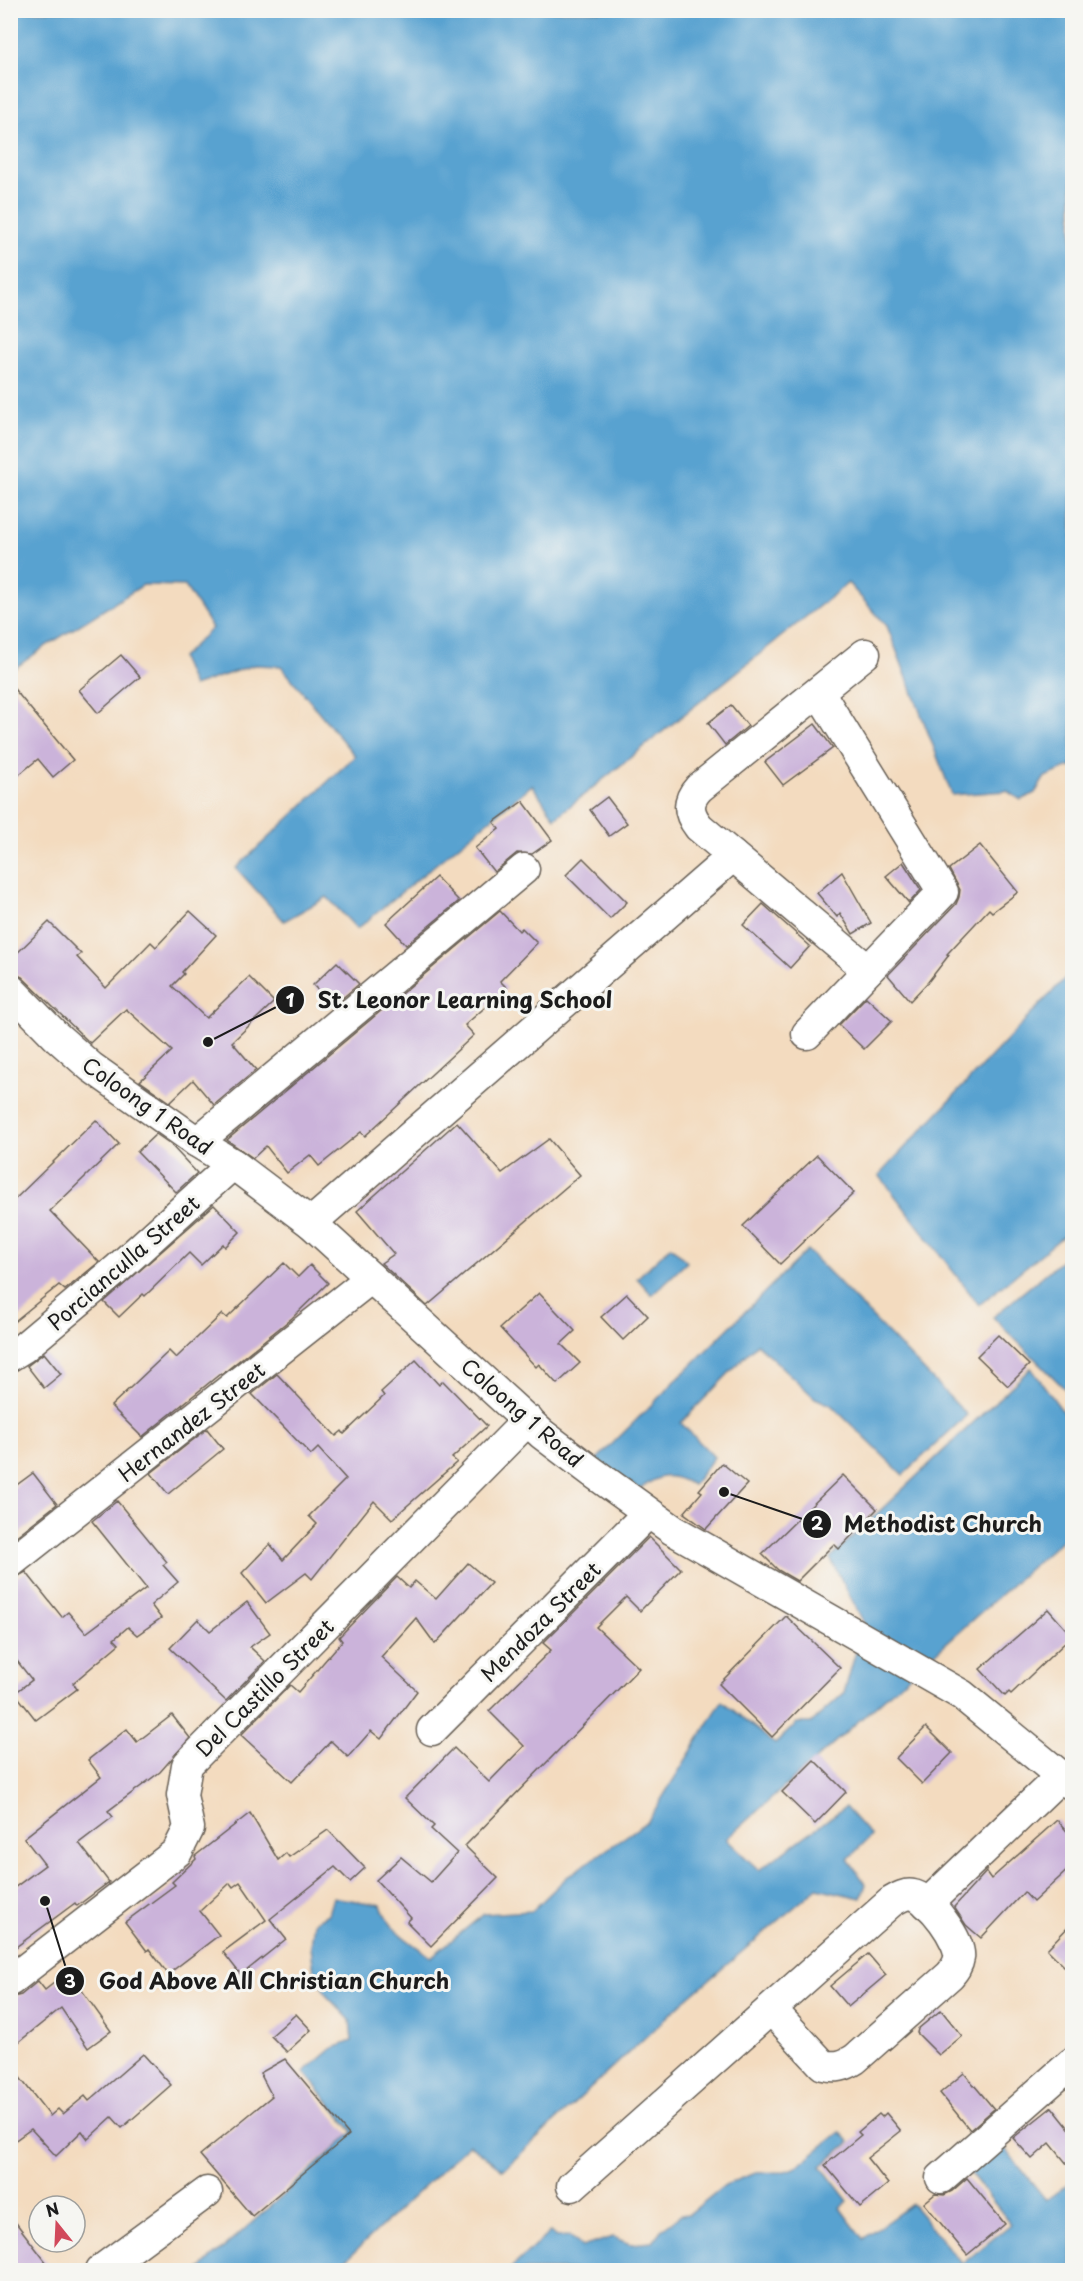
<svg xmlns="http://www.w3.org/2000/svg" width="1083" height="2281" font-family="'Playpen Sans',sans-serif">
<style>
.water{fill:#58a2d0;stroke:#3a5f76;stroke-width:1.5}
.building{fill:#cbb3da}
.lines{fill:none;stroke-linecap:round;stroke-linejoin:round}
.street-casing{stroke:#675f55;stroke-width:33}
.street{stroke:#fff;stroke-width:30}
.labels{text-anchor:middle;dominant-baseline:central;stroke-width:6;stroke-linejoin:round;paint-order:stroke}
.street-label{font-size:21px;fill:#1c1c1c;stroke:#f6f6f2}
.leader{fill:none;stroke:#1c1c1c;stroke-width:2}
.callout-dot{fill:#1c1c1c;stroke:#f6f6f2;stroke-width:2}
.mark-label{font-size:18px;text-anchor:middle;font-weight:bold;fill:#fff}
.callout-label{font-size:22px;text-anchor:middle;font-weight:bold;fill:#1c1c1c;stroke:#f6f6f2;stroke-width:6;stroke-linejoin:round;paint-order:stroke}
</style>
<rect width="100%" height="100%" fill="#f6f6f2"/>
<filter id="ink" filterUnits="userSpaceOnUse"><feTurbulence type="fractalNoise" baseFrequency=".0167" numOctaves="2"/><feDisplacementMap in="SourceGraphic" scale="12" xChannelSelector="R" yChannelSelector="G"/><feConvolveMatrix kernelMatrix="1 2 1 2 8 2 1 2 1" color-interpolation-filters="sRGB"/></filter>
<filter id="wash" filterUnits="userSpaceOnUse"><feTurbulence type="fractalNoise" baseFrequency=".008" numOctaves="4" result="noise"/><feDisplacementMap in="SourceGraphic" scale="24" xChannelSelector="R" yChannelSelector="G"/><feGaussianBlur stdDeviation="1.35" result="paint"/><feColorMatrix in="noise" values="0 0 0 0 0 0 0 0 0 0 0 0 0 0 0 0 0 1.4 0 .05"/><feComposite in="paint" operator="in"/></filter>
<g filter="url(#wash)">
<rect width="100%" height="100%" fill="#f3dbbf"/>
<g class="water">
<polygon points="10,11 1072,11 1072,768 1069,767 1045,777 1035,793 1021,800 1007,791 952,795 887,626 848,583 555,818 532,785 357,929 327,897 284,921 236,868 355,756 281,666 254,665 193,686 181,658 212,628 185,586 143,585 46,646 11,671"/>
<polygon points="1072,971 1072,1229 979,1305 879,1175"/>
<polygon points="671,1246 687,1262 652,1295 637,1278"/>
<path d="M807,1250L967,1415L903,1475L831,1405L815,1398L757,1344L681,1423L714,1457L693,1485C670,1473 661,1473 640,1489L594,1462Z"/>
<polygon points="1072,1252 1072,1396 993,1317"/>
<path d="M1031,1368L1072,1424V1531L726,1839L759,1870L845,1807L871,1836L848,1859L866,1884L861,1898L817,1888L683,2002L503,2170L469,2144L335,2270H199L353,2132L304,2072L331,2049L352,2041L350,2020L327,1996L314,1972L311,1947L314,1922L328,1914L333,1897L381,1905C388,1930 411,1942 431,1957L484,1914L532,1911L567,1877L648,1821L722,1701L775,1744L797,1723H811L844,1693L864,1623L830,1558Z"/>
<polygon points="840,2132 850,2142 821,2166 848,2201 840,2208 863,2239 912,2204 962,2264 1011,2224 967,2169 999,2141 1046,2200 1072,2181 1072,2270 509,2270 550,2232 556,2237 570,2236 582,2247 613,2237 630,2244 652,2242 662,2229 681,2215 689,2214 725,2185 756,2173 782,2172 795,2168"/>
</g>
<g id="blocks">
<g class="building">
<polygon points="121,655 140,677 98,713 79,690"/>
<polygon points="10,684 73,760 53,777 38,759 10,782"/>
<polygon points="731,705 748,726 725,745 708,723"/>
<polygon points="815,724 833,748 783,785 765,762"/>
<polygon points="607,797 627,823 609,836 590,810"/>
<polygon points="523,801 552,840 532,854 517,853 494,872 475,848 499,829 494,822"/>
<polygon points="980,845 1018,892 992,912 989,909 947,954 949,955 928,982 910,1001 888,975 956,904 959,897 960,890 949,869"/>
<polygon points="583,858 627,902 610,919 566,875"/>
<polygon points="903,862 921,890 909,903 886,876"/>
<polygon points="842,872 871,923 853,934 840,913 837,917 817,893"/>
<polygon points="436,877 459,901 406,945 386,923"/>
<polygon points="763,904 810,946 790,968 743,925"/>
<polygon points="190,911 216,935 182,972 184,974 172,986 206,1018 249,977 274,1002 232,1042 256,1070 214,1105 193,1080 170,1102 140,1081 172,1051 126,1009 90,1043 22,977 10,972 10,960 49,922 81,954 77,957 106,988 151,942 156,947"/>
<polygon points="500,911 519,931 522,928 537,943 500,981 507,988 465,1025 474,1035 365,1136 361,1132 319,1166 310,1155 287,1173 266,1146 253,1158 227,1140"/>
<polygon points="337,962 359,984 333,1006 313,985"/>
<polygon points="866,997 892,1021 864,1049 839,1025"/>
<polygon points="96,1120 119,1144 50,1211 99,1262 65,1290 59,1285 10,1325 10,1204"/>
<polygon points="457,1122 502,1173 549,1139 580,1175 427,1306 381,1263 394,1254 357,1211"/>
<polygon points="156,1134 169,1143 197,1173 176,1192 137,1152"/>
<polygon points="817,1155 854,1193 780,1264 743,1226"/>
<polygon points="214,1205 240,1232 225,1247 223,1244 201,1265 189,1253 145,1296 143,1294 119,1317 104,1302"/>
<polygon points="284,1263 298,1277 310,1265 328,1283 292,1318 221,1375 220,1374 142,1437 111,1406 169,1351 176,1358 222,1314 227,1318"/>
<polygon points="539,1293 575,1331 561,1344 580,1363 557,1384 539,1364 536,1367 500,1328"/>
<polygon points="627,1294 648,1316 623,1340 601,1317"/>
<polygon points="998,1335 1029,1365 1008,1386 977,1356"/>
<polygon points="44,1353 61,1374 44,1388 27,1366"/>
<polygon points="416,1360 439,1385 443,1381 487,1426 452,1458 457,1462 392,1519 374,1501 312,1579 306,1573 266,1603 242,1573 270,1544 283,1560 317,1524 309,1516 346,1479 318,1448 311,1455 252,1394 277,1374 336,1436 342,1431 344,1434 384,1396 381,1392"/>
<polygon points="207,1429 223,1449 168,1494 151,1473"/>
<polygon points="722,1463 747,1484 706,1529 684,1513 702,1492 699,1490"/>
<polygon points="33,1473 57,1504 10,1541 10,1490"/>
<polygon points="843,1475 877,1509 839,1549 834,1544 797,1581 778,1570 762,1554"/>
<polygon points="117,1501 167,1562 163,1565 178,1582 151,1605 161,1618 137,1635 128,1627 114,1639 119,1644 73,1683 77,1689 36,1720 15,1693 32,1680 10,1652 10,1580 26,1572 62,1617 68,1612 86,1633 146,1588 92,1521"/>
<polygon points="649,1537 681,1569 640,1611 626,1597 596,1627 639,1668 465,1846 498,1878 431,1946 407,1922 411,1918 376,1880 401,1857 431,1882 457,1853 431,1829 434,1826 405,1798 454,1748 489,1782 524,1746 489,1711 551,1650 543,1643"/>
<polygon points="468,1563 491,1583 435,1644 416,1618 381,1657 417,1691 381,1739 371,1731 348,1757 331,1741 292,1782 241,1735 290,1685 298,1692 342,1641 339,1637 397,1577 409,1588 415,1581 436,1599"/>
<polygon points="247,1602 270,1633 250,1647 265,1661 226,1701 170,1648 198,1619 210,1631"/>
<polygon points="1048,1609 1072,1636 1011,1694 1009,1692 1005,1696 980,1669"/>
<polygon points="786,1616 840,1668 772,1737 719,1684"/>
<polygon points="172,1715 190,1738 160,1772 108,1811 113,1817 79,1843 109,1882 77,1906 75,1903 12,1950 16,1955 10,1959 10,1891 45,1865 24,1838 101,1777 88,1760 127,1729 137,1742"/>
<polygon points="926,1727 952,1753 922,1784 896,1758"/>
<polygon points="814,1760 846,1792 815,1824 782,1792"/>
<polygon points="250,1813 278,1860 286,1853 289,1857 328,1830 365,1868 350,1882 335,1867 270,1919 286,1939 241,1975 223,1952 266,1920 240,1882 233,1887 230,1883 200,1911 219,1935 168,1974 149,1949 147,1951 125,1922 175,1885 172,1882 196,1859 195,1856"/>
<polygon points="1057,1820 1072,1837 1072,1866 1033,1902 1024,1892 981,1938 966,1925 954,1907 986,1872 991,1879"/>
<polygon points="1072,1923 1072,1974 1047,1949"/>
<polygon points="868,1954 886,1975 848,2007 830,1986"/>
<polygon points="59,1979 68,1989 76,1982 111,2031 88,2048 61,2008 10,2049 10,1998 21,1995 38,1981 45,1990"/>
<polygon points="941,2010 962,2036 939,2055 917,2033 918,2029"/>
<polygon points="296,2014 311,2030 287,2052 271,2036"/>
<polygon points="143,2054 171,2085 122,2128 112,2117 88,2139 82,2131 56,2156 31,2129 10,2144 10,2065 50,2116 58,2109 63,2114 85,2096 89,2101"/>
<polygon points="285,2059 349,2135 252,2216 200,2155 272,2096 260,2073"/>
<polygon points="964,2073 994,2109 970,2130 940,2093"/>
<polygon points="1052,2107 1072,2132 1072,2170 1050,2143 1032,2159 1013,2138"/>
<polygon points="886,2113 901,2131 867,2158 888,2184 860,2207 825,2165 861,2135 858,2132 879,2114 882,2117"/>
<polygon points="967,2178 1005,2224 967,2255 924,2203 935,2194 944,2195 952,2191"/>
<polygon points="10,2215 53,2271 10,2271"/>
</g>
</g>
</g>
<g filter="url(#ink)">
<use href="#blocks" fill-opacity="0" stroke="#675f55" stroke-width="1.5"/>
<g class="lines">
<g class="street-casing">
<g id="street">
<path d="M865,654L699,788C686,802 688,813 699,827L868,970"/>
<polyline points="10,989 56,1036 91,1067 197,1142 233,1164 311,1223 542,1434 591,1471 673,1530 962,1695 1072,1785"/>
<polyline points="807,1034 943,892 819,692"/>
<polyline points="197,1142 524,869"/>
<polyline points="311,1223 733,856"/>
<polyline points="10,1356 23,1348 116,1270 233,1164"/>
<polyline points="10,1563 371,1278"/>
<polyline points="432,1730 648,1513"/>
<polyline points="927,1904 1061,1776"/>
<polyline points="10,1981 177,1852 189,1828 182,1795 187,1765 528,1420"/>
<polyline points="941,2178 1072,2063"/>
<path d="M572,2186L891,1902C898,1898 905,1893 913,1895C929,1897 962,1942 959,1958C958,1965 954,1970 950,1975L855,2059C844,2066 836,2068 823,2065L771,2009"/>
<polyline points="101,2270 207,2192"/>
</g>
</g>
<use href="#street" class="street"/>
</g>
</g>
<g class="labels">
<g class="street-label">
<text transform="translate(148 1105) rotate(35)">Coloong 1 Road</text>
<text transform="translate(123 1262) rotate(-41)">Porcianculla Street</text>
<text transform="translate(523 1412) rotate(41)">Coloong 1 Road</text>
<text transform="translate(191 1421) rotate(-38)">Hernandez Street</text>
<text transform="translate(540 1621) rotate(-45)">Mendoza Street</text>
<text transform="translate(264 1687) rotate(-45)">Del Castillo Street</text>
</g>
</g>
<path class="leader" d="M208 1042L290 1000M724 1492L817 1524M45 1901L70 1981"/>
<g class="callout-dot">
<circle cx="208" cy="1042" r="6"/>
<circle cx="724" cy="1492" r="6"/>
<circle cx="45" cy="1901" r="6"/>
<circle cx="290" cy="1000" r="15"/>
<circle cx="817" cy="1524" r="15"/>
<circle cx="70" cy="1981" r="15"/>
</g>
<g class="mark-label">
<text x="290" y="1007">1</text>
<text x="817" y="1530">2</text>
<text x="70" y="1988">3</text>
</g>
<g class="callout-label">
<text x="465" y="1008">St. Leonor Learning School</text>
<text x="943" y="1532">Methodist Church</text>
<text x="274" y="1989">God Above All Christian Church</text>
</g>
<rect width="1083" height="2281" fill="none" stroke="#f6f6f2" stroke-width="36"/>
<g transform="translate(57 2224) rotate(342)"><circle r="28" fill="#f6f6f2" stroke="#9f9f9c" stroke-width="1.5"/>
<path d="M0-4.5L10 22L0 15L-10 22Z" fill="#d1495b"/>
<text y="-9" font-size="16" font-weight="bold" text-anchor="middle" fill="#1c1c1c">N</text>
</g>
</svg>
